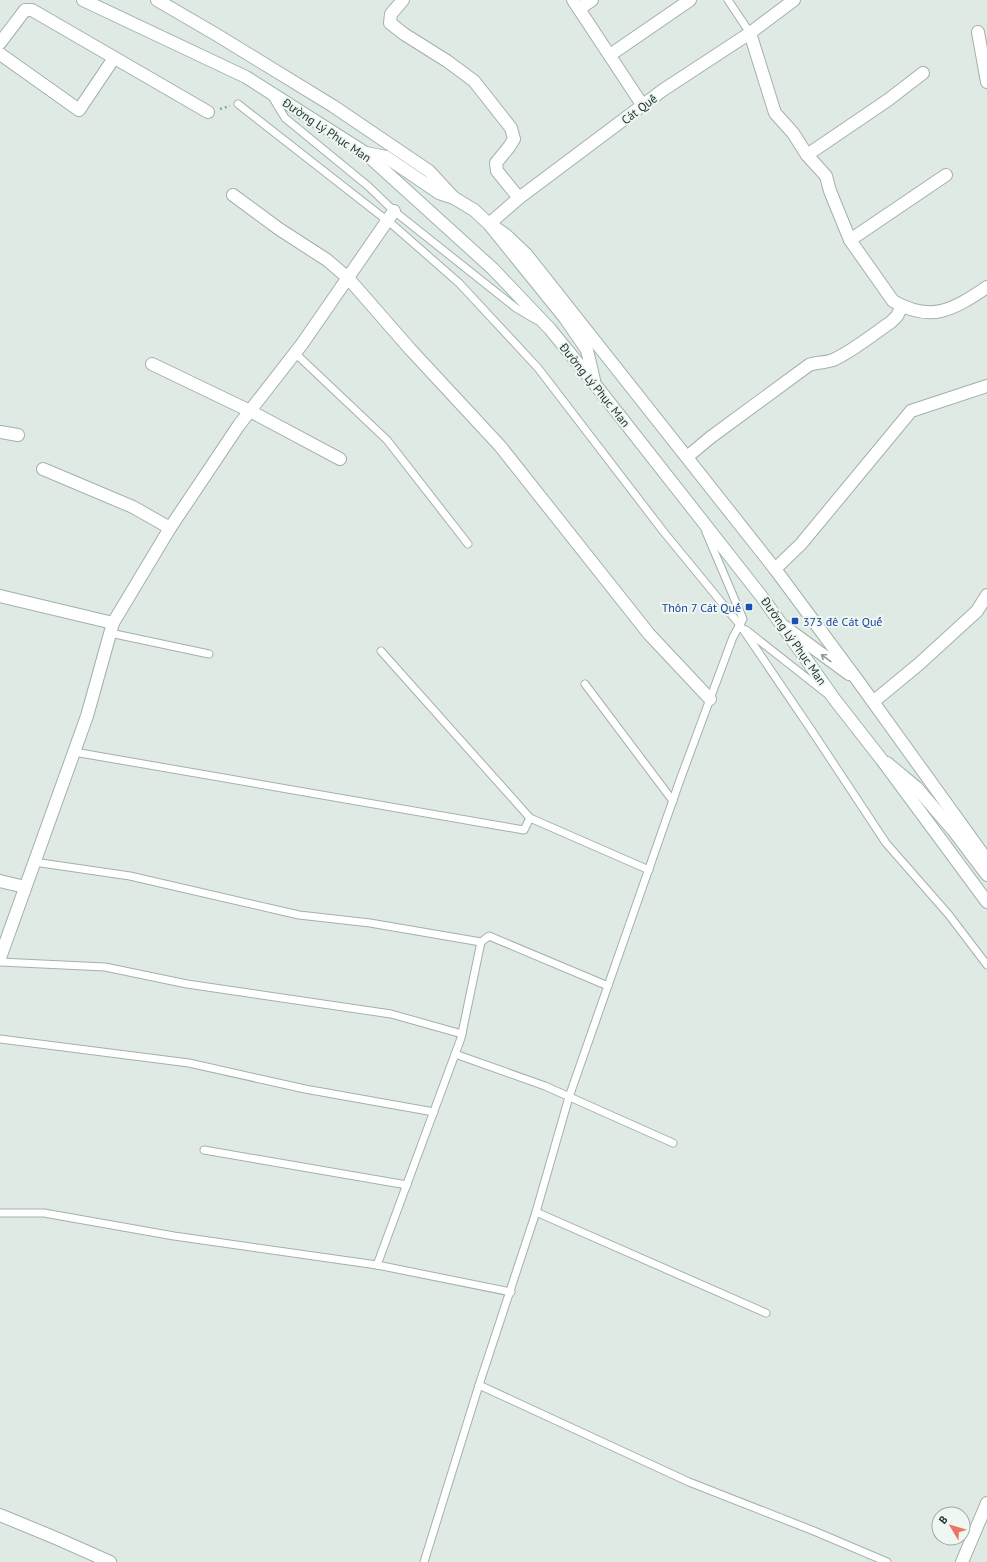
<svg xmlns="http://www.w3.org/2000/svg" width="987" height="1562" font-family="'PT Sans',sans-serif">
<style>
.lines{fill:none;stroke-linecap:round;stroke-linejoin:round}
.service-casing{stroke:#a3b1ab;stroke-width:9}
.minor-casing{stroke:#a3b1ab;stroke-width:14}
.tertiary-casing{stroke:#a3b1ab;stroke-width:14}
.secondary-casing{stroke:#a0b5ac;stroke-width:14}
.path{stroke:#82ab9b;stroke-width:2.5;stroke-dasharray:2 3;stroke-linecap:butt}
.service{stroke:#fff;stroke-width:7}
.minor{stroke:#fff;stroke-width:12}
.tertiary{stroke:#fff;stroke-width:12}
.secondary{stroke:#fff;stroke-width:12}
.oneway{stroke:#909c98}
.transit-dot{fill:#1a4fb4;stroke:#f0f7f3;stroke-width:1.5}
.labels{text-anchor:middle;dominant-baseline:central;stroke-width:4;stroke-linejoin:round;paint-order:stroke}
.street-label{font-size:12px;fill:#223931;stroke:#f0f7f3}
.transit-label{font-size:12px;fill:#164399;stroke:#f0f7f3;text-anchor:end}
</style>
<rect width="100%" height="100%" fill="#e0eae5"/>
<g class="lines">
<g class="service-casing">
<g id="service">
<polyline points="728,0 750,33"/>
<polyline points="271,95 285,118 368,186 394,211 516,308 536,320"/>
<polyline points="238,104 394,226 459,283 538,368 663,531 740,625 812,731 886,843 949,915 987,965"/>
<polyline points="295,353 387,440 468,544"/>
<polyline points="746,630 826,693"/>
<polyline points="110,633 209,654"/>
<polyline points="381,651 530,818"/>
<polyline points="585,684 673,801"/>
<polyline points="74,752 524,830 530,818 649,870"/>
<polyline points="34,862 130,876 299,915 370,923 481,942 461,1038 377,1265 511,1292"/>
<polyline points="481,942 489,936 608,986"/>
<polyline points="0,962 105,967 187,984 391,1014 462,1034"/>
<polyline points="0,1039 189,1063 305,1089 434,1112"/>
<polyline points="455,1054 545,1086 673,1143"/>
<polyline points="204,1150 407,1185"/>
<polyline points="536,1212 569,1097 680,780 733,637 743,619 706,532"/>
<polyline points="0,1213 44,1213 174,1236 377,1265"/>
<polyline points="479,1385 689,1482 814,1531 887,1562"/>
<polyline points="424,1562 479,1385 536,1212 766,1313"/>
</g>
</g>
<g class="minor-casing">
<g id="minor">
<polyline points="157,0 217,35 333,106 429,171 454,198"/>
<polyline points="403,0 391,14 390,23 404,34 447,61 474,81 511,128 514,139 509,147 496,163 497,171 519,198"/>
<polyline points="573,0 643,106"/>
<polyline points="579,9 592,0"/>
<polyline points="978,32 987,82"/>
<path d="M750,33L775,113L793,133L807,155L826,176L830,191L850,240L893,301C931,323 953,310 987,287"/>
<polyline points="0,43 25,10 32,10 208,112"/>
<polyline points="0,54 79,110 114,58"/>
<polyline points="610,55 690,0"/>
<polyline points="807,155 888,100 923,73"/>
<polyline points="233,195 279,229 327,260 348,278 410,349 500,446 649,634 710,699"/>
<polyline points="493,226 507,236 526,254 775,569 858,681 987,860"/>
<polyline points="850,240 946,175"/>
<polyline points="152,364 250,411 340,459"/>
<polyline points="0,432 18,435"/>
<path d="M687,457L711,437L809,365C816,362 825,363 833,360C853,351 872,335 891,322L897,316L902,306"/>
<polyline points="43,469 133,507 170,528"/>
<polyline points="775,569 801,544 911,411 987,386"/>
<polyline points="0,596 113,623"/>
<polyline points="785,627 849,674"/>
<polyline points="873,702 919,664 977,611 987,595"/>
<polyline points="887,763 916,787 953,830 987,875"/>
<polyline points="0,881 25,887"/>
<polyline points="0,958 87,716 113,623 170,528 239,425 302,344 394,211"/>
<polyline points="0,1515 58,1539 110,1562"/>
<polyline points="962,1562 987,1503"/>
</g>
</g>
<g class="tertiary-casing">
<polyline id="tertiary" points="489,224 519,198 663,90 750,33 794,0"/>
</g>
<g class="secondary-casing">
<g id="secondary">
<polyline points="83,0 246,77 364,152 493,269 550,329 594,383 762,597 835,700 882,760 987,902"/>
<polyline points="366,153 386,157 439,193 454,198 474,210 489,224 565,318 587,350 594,380"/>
</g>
</g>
<polyline class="path" points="220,109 230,106"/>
<use href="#service" class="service"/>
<use href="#minor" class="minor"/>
<use href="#tertiary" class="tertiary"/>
<use href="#secondary" class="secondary"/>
</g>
<defs><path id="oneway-shaft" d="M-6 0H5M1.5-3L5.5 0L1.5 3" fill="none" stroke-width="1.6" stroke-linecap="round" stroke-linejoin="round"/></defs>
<use class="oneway" href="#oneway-shaft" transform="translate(826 658) rotate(-144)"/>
<g class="transit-dot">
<rect x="745" y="603" width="8" height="8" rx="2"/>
<rect x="791" y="617" width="8" height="8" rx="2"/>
</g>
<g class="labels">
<g class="street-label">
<text transform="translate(639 109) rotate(-37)">Cát Quế</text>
<text transform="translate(327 130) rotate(34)">Đường Lý Phục Man</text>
<text transform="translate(595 385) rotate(51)">Đường Lý Phục Man</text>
<text transform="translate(794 641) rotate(55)">Đường Lý Phục Man</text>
</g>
<g class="transit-label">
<text x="741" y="607">Thôn 7 Cát Quế</text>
<text x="803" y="621" text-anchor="start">373 đê Cát Quế</text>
</g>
</g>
<g transform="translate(951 1526) rotate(308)"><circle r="19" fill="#f0f7f3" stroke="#9eaba5"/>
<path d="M0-3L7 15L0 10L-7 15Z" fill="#e87660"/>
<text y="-6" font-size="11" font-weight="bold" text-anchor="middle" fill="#223931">B</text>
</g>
</svg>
